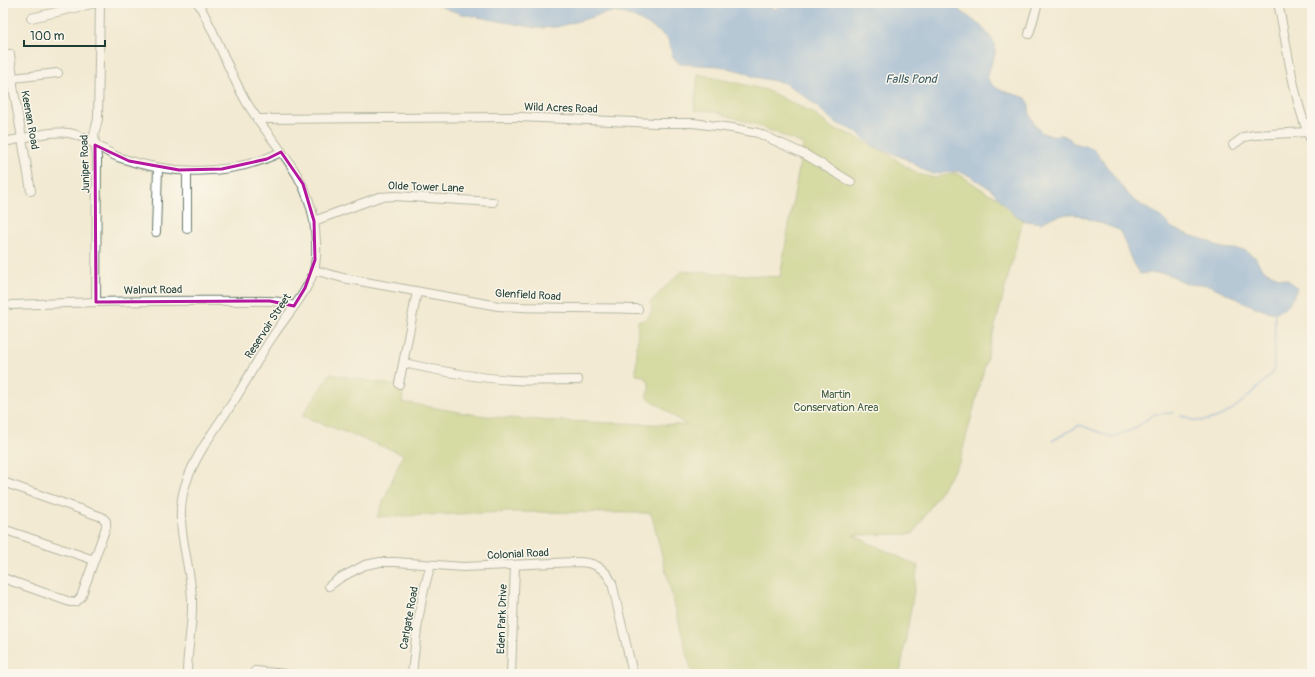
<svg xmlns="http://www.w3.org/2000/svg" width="1315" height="677" font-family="Pangolin,sans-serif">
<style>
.green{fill:#b3c86c;stroke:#698250}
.water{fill:#70a0da;stroke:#486e87}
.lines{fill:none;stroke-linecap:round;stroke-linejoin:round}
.stream{stroke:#70a0da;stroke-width:1.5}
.minor-casing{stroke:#697a6b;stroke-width:10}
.minor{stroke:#fff;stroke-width:8}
.marked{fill:none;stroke:#b5179e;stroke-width:3;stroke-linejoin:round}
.labels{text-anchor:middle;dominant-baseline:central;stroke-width:3;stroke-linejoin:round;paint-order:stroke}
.street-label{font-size:11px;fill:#1f3d34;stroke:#fbf7ec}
.park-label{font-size:11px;fill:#446042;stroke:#fbf7ec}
.water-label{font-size:12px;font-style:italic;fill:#375b66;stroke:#fbf7ec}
</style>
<rect width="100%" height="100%" fill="#fbf7ec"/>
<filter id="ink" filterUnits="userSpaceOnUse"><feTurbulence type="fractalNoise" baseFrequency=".025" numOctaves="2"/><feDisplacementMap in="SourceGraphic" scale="8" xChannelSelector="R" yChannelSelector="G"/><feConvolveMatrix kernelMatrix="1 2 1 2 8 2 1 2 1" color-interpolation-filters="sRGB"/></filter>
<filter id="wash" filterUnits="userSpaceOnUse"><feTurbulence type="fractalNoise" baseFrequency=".012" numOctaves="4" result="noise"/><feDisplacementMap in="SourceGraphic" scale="16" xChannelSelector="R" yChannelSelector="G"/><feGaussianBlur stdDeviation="0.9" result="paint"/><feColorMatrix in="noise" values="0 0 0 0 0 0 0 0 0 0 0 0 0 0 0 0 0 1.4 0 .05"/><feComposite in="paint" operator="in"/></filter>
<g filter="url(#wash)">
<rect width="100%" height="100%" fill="#f2ead2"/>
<path class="green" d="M698,74L766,90L813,113L834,129L845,132L889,154L899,162L918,174L935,178L955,173L962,176L986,192L1007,202L1026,208L960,461L913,534L853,535L918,566L900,674H692L651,513L508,512L377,517L403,454L302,416L330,374L404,387L402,402C433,407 464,414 495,417C558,422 622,423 686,425L646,396C653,385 648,375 636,375L638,321C649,320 654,312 650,302L682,271L780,277L803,144L754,124L712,111L694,110Z"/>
<path class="water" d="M434,3H767V5L774,9L787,4L804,5L813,3H947L954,6L981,26L989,35L995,44V54L987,77C994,93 1012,92 1026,98L1029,105L1030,116L1035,125L1041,132L1051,136L1061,135L1069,138L1073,143L1093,148L1125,191L1135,201L1161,217L1172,228L1192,236L1206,240L1222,248L1244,250L1255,257L1260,266L1267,272L1281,278L1288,280L1297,288C1293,299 1288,309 1276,312C1264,315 1224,291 1211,286C1205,283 1196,286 1190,284C1183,283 1177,278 1170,275C1161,272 1150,273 1140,274C1129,261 1127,244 1119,230L1078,215L1067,214L1051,218L1041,223L1026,221L1013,214L991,189L970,176L958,171L934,174L926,171L904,158L873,146L855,131L836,123L806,97L785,83L754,77L744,72L719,66L680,64L673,58L668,39L654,28L637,19L625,14L614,12L607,13L557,27L536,28L462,14L447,9Z"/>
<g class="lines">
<g class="stream">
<path d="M1181,415C1185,416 1189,419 1193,420C1225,426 1253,391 1274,372L1275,310"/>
<polyline points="1052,441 1080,425 1112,437 1134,429 1154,414 1174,413"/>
</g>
</g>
</g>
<g filter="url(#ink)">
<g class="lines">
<g class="minor-casing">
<g id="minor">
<path d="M1278,3C1288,49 1293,100 1312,143"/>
<polyline points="31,18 96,3"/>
<polyline points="1029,34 1038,3"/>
<polyline points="10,54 13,78 13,86 31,191"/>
<polyline points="13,78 58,73"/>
<polyline points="257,119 519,117 656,123 693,123 732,128 758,133 806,155 851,182"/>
<path d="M3,142C24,139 48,130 69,133C87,136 101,150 118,157C170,176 232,176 281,152"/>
<polyline points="1233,145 1244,137 1254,135 1307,132"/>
<polyline points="314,221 379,197 395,196 493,202"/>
<polyline points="187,229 187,171"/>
<polyline points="156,232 158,168"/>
<path d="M314,270L343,278L498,306C545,309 591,307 638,309"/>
<polyline points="96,302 97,158 94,135 98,119 100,3"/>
<path d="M12,305C98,301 184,300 270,301L280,302L294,306"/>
<path d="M404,363C439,371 477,378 513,380C535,381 557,380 578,380"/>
<polyline points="399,384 417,292"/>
<polyline points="3,482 102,517 106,521 106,527 81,597 76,602 70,602 3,578"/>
<polyline points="3,529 94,560"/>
<path d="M329,586L340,578L365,565L380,562H396L463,567L576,562C593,562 605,567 612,583L633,674"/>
<polyline points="255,671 286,674"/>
<path d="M187,674C187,649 193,625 192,600C191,562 173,524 185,486C195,454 217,427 235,399C248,379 259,356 273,336C286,316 308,292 314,270C318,255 316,236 314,221C306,172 272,144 247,103C228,71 217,35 198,3"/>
<path d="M412,674C416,637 419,601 431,565"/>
<polyline points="511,674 515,565"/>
</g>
</g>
<use href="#minor" class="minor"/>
</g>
</g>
<path d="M0 0H1315V677H0ZM95,145L129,161L179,170L222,169L267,159L281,152L303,184L314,221L315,260L305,288L294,306L270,301L96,302Z" fill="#f2ead2" fill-opacity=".55" fill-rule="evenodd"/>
<path class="marked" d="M95,145L129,161L179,170L222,169L267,159L281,152L303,184L314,221L315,260L305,288L294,306L270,301L96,302Z"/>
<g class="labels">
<g class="street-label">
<text transform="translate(561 108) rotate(2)">Wild Acres Road</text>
<text transform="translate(30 120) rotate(80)">Keenan Road</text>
<text transform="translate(85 164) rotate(-92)">Juniper Road</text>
<text transform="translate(426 187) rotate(2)">Olde Tower Lane</text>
<text transform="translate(153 290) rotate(-1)">Walnut Road</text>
<text transform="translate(528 295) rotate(3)">Glenfield Road</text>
<text transform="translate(268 326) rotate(-57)">Reservoir Street</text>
<text transform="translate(518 554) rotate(-3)">Colonial Road</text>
<text transform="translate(409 618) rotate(-80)">Carlgate Road</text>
<text transform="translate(502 619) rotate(-88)">Eden Park Drive</text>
</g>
<g class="park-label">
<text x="836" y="394">Martin<tspan x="836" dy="13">Conservation Area</tspan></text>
</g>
<g class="water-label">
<text x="911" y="79">Falls Pond</text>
</g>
</g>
<rect width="1315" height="677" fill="none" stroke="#fbf7ec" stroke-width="16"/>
<path d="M24 40v6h81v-6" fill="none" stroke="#1f3d34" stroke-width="2"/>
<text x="30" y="40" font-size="12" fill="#1f3d34" stroke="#fbf7ec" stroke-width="3" paint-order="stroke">100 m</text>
</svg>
